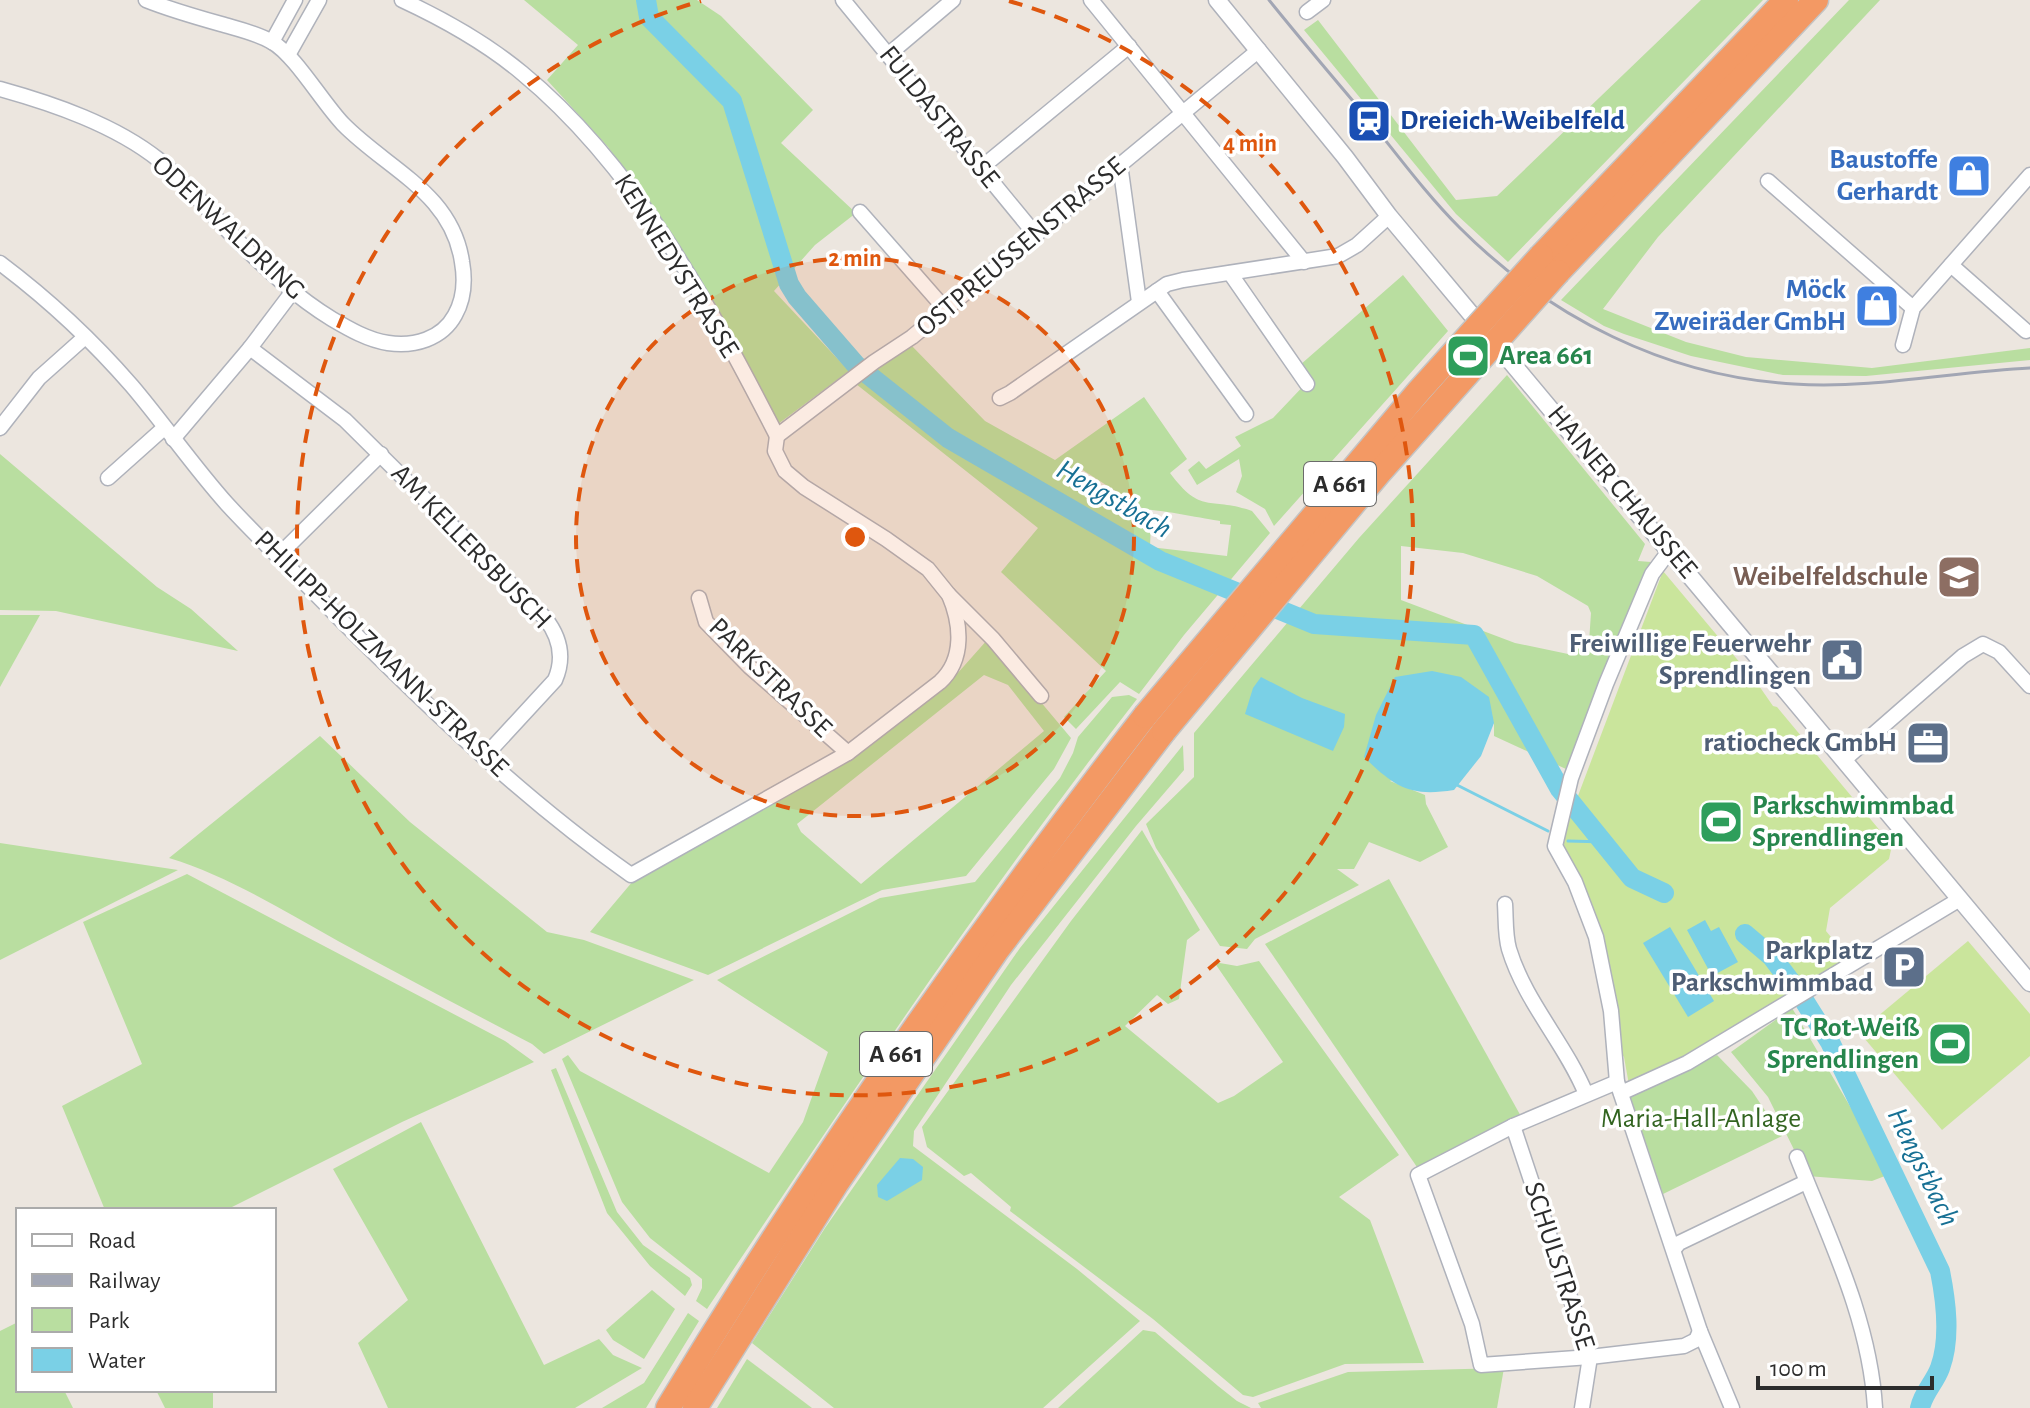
<svg xmlns="http://www.w3.org/2000/svg" width="2030" height="1408" font-family="'Alegreya Sans',sans-serif">
<style>
.green{fill:#b9dea0;fill-rule:evenodd}
.pitch{fill:#cae59c}
.water{fill:#7ad0e6}
.lines{fill:none;stroke-linecap:round;stroke-linejoin:round}
.stream{stroke:#7ad0e6;stroke-width:3}
.river{stroke:#7ad0e6;stroke-width:20}
.minor-casing{stroke:#afb2bb;stroke-width:17}
.tertiary-casing{stroke:#afb2bb;stroke-width:19}
.motorway-casing{stroke:#c4c4c4;stroke-width:27}
.minor{stroke:#fff;stroke-width:14}
.tertiary{stroke:#fff;stroke-width:16}
.motorway{stroke:#f39964;stroke-width:24}
.rail{stroke:#a2a6b4;stroke-width:3}
.motorway-bridge-casing{stroke:#c4c4c4;stroke-width:27;stroke-linecap:butt}
.motorway-bridge{stroke:#f39964;stroke-width:24}
.ring{fill:none;stroke:#df570e;stroke-width:4;stroke-dasharray:14 10}
.labels{text-anchor:middle;dominant-baseline:central;stroke-width:7;stroke-linejoin:round;paint-order:stroke}
.shield{fill:#fff;stroke:#6b6b6b;stroke-width:2}
.shield-label{font-size:26px;font-weight:bold;fill:#2c2c2c}
.street-label{font-size:28px;fill:#2c2c2c;stroke:#fff}
.transit-label{font-size:28px;font-weight:bold;fill:#164399;stroke:#fff;text-anchor:start}
.shop-label{font-size:28px;font-weight:bold;fill:#366cbe;stroke:#fff;text-anchor:end}
.leisure-label{font-size:28px;font-weight:bold;fill:#27864d;stroke:#fff;text-anchor:start}
.education-label{font-size:28px;font-weight:bold;fill:#785e54;stroke:#fff;text-anchor:end}
.service-label{font-size:28px;font-weight:bold;fill:#4e5e75;stroke:#fff;text-anchor:end}
.park-label{font-size:28px;fill:#326420;stroke:#fff}
.water-label{font-size:30px;font-style:italic;fill:#177094;stroke:#fff}
.centre{fill:#df570e;stroke:#fff;stroke-width:4}
.ring-label{font-size:24px;text-anchor:middle;font-weight:bold;fill:#df570e;stroke:#fff;stroke-width:7;stroke-linejoin:round;paint-order:stroke}
</style>
<rect width="100%" height="100%" fill="#ece6df"/>
<g class="green">
<polygon points="524,0 697,0 721,16 813,110 781,143 856,213 815,245 774,291 849,371 778,424 666,228 608,147 547,80 578,45"/>
<polygon points="1701,0 1763,0 1508,262 1456,214 1304,30 1318,20 1456,200 1497,196"/>
<polygon points="1849,0 1880,0 1658,237 1603,309 1686,342 1746,357 1872,368 2030,348 2030,360 1866,376 1783,375 1691,356 1624,334 1604,326 1561,300"/>
<polygon points="1403,275 1448,331 1274,526 1265,509 1236,492 1242,476 1239,459 1197,485 1188,470 1199,461 1206,469 1241,446 1235,437 1273,418 1310,379 1300,365"/>
<path d="M910,344L985,421L1055,460L1144,397L1187,459L1170,473C1202,516 1210,496 1252,511L1270,533L1184,635L1139,694L1120,682L1076,729L1064,717L1106,671L1001,572L1038,528L856,384ZM1078,467L1145,510C1152,508 1206,519 1220,521V524L1231,525L1227,556L1150,547L1151,522L1073,473Z"/>
<path d="M1507,375L1645,544L1638,561L1651,562L1566,769L1494,736V723L1390,781L1425,795L1426,804L1448,847L1420,862L1369,842L1354,869H1337L1359,885L1255,939L1247,949L1220,946L1156,848L1146,824L1194,777V733L1359,538ZM1401,546L1463,553L1537,576L1588,606L1591,613L1589,642L1568,654L1515,643L1401,600Z"/>
<polygon points="0,454 157,587 191,609 238,651 56,611 0,610"/>
<polygon points="0,615 40,615 0,687"/>
<path d="M988,639L1071,738L1054,769L966,876L882,890L708,975L590,932L633,881L858,755L956,675ZM984,675L1008,685L1044,731L861,884L801,832L797,824Z"/>
<path d="M1129,695L1137,699C983,896 845,1102 707,1309L696,1301L702,1288V1279L650,1238L622,1202L562,1059L568,1055L580,1071L769,1173L803,1122L828,1052L717,980L880,898L975,882L1060,778L1073,753L1078,737L1112,697Z"/>
<path d="M320,736L410,822L547,932L584,940L694,980L544,1054L532,1044C467,1010 402,976 338,941C284,911 228,876 169,858Z"/>
<polygon points="1183,745 1184,770 1136,826 1011,985 914,1131 913,1146 1077,1269 1140,1321 1043,1408 834,1408 752,1343 825,1228 1020,948"/>
<polygon points="1142,830 1200,930 1187,940 1179,999 1168,1004 1157,995 1125,1026 1218,1103 1234,1096 1283,1062 1214,962 1237,966 1259,961 1399,1155 1339,1197 1370,1220 1424,1363 1345,1364 1253,1397 1243,1395 1153,1319 1010,1211 1011,1207 971,1173 964,1176 927,1147 922,1127 1071,921"/>
<polygon points="0,843 178,870 0,960"/>
<polygon points="187,874 505,1041 534,1062 402,1122 226,1210 105,1210 62,1106 142,1064 83,922"/>
<polygon points="1389,879 1523,1120 1419,1170 1265,944"/>
<polygon points="1792,1008 1890,1174 1872,1181 1807,1176 1768,1097 1731,1052"/>
<polygon points="1717,1055 1752,1091 1782,1136 1663,1194 1630,1096"/>
<polygon points="556,1068 617,1212 643,1245 690,1278 692,1285 685,1296 650,1266 607,1213 551,1070"/>
<polygon points="421,1122 544,1365 599,1339 613,1355 642,1368 575,1408 388,1408 358,1343 408,1300 333,1169"/>
<polygon points="652,1290 675,1309 644,1359 613,1340 606,1330"/>
<polygon points="688,1313 699,1321 646,1408 602,1408 644,1383"/>
<polygon points="18,1322 18,1390 64,1390 73,1408 0,1408 0,1331"/>
<polygon points="1143,1330 1155,1332 1218,1386 1237,1401 1251,1408 1058,1408"/>
<polygon points="747,1359 812,1408 717,1408"/>
<polygon points="1504,1368 1497,1408 1261,1408 1258,1403 1348,1372"/>
<polygon points="156,1390 213,1390 213,1408 165,1408"/>
</g>
<g class="pitch">
<polygon points="1663,571 1757,683 1773,706 1777,707 1892,845 1889,859 1830,908 1826,931 1849,959 1697,1051 1629,1085 1624,1057 1620,1052 1608,969 1594,910 1559,846"/>
<polygon points="1968,941 2030,1014 2030,1056 1942,1130 1859,1032"/>
</g>
<g class="water">
<path d="M1432,671L1461,677L1489,697L1494,723L1481,756L1454,790C1409,797 1395,787 1364,757L1376,715L1395,677Z"/>
<polygon points="1261,677 1302,698 1345,714 1344,727 1333,751 1245,714 1253,688"/>
<polygon points="1705,920 1711,931 1719,927 1738,962 1712,976 1687,930"/>
<polygon points="1670,927 1714,1001 1688,1017 1643,943"/>
<polygon points="900,1158 913,1159 923,1167 922,1180 887,1201 878,1197 877,1185"/>
</g>
<g class="lines">
<g class="stream">
<polyline points="1457,785 1548,831"/>
<polyline points="1568,841 1606,842"/>
</g>
<g class="river">
<polyline points="646,0 649,17 732,101 789,284 797,297 856,365 948,438 1160,561 1314,624 1474,635 1560,789 1632,878 1664,893"/>
<path d="M1745,934L1772,957L1800,994L1830,1042L1940,1271C1946,1301 1951,1338 1940,1368C1935,1382 1923,1393 1920,1408"/>
</g>
<g class="minor-casing">
<g id="minor">
<path d="M402,0C445,20 486,43 522,73C636,167 710,306 777,436"/>
<polyline points="843,0 1035,234"/>
<polyline points="1091,0 1304,262"/>
<polyline points="1307,12 1323,0"/>
<polyline points="272,42 295,0"/>
<polyline points="288,55 319,0"/>
<polyline points="888,55 953,0"/>
<path d="M0,89C54,104 115,125 159,160C187,183 210,213 235,238C265,268 296,297 332,319C349,329 368,340 388,343C414,347 442,339 455,315C464,299 465,279 462,262C452,193 387,169 343,124C322,102 295,55 272,42C257,33 238,29 221,24C196,17 171,10 146,0"/>
<polyline points="1120,164 1139,302"/>
<polyline points="981,168 1129,46"/>
<polyline points="1768,181 1913,308"/>
<polyline points="860,212 946,310"/>
<path d="M0,263C48,299 93,341 132,386C165,425 193,466 227,504C262,542 301,578 337,616C429,708 524,800 631,875L848,753L940,682C965,659 961,623 949,595"/>
<polyline points="1951,265 2026,331"/>
<polyline points="1230,273 1307,384"/>
<polyline points="1157,291 1246,414"/>
<polyline points="1903,345 1913,308 2030,175"/>
<path d="M250,348L345,420L545,618C560,637 565,657 555,680L484,757"/>
<polyline points="1000,398 1010,393 1167,284 1183,280 1338,256 1357,245 1389,216"/>
<polyline points="0,428 39,378 85,337"/>
<polyline points="777,436 874,362 912,337 1259,50"/>
<polyline points="777,436 775,451 785,471 804,487 886,539 928,569 949,595 993,639 1041,696"/>
<polyline points="173,439 250,348 293,291"/>
<polyline points="108,478 164,428"/>
<polyline points="1670,550 1652,574 1606,684 1571,778 1555,846 1575,882 1596,937 1611,1011 1617,1082 1700,1331 1732,1408"/>
<polyline points="278,556 381,454"/>
<polyline points="699,598 706,622 750,667 848,753"/>
<polyline points="1844,760 1963,656 1983,644 1999,652 2030,686"/>
<path d="M1505,904C1506,919 1505,935 1509,949C1525,1002 1565,1043 1586,1094"/>
<polyline points="1617,1082 1513,1126 1418,1175 1472,1324 1481,1365 1590,1357 1684,1346 1696,1340 1700,1331"/>
<polyline points="1621,1093 1687,1063 1960,899"/>
<polyline points="1513,1126 1590,1357 1582,1408"/>
<path d="M1797,1157C1829,1238 1870,1320 1875,1408"/>
<polyline points="1674,1249 1679,1243 1806,1182"/>
</g>
</g>
<g class="tertiary-casing">
<polyline id="tertiary" points="1217,0 1345,157 1389,216 2030,983"/>
</g>
<g class="motorway-casing">
<g id="motorway">
<polyline points="1541,256 1786,0"/>
<polyline points="1558,272 1816,0"/>
<path d="M668,1408C813,1167 973,938 1145,716"/>
<polyline points="695,1408 836,1184 997,950 1164,731"/>
</g>
</g>
<use href="#minor" class="minor"/>
<use href="#tertiary" class="tertiary"/>
<use href="#motorway" class="motorway"/>
<path class="rail" d="M1269,0C1302,41 1336,81 1370,121C1399,157 1427,195 1460,228C1549,317 1667,377 1794,384C1873,389 1951,372 2030,368"/>
<g class="motorway-bridge-casing">
<g id="motorway-bridge">
<polyline points="1145,716 1419,391 1541,256"/>
<polyline points="1164,731 1378,474 1558,272"/>
</g>
</g>
<use href="#motorway-bridge" class="motorway-bridge"/>
</g>
<circle cx="855" cy="537" r="279" fill="#df570e" fill-opacity=".12"/>
<g class="ring">
<circle cx="855" cy="537" r="279"/>
<path d="M1009 1A558 558 0 1 1 701 1"/>
</g>
<defs>
<g id="station-square" transform="scale(2.3)"><rect x="-9" y="-9" width="18" height="18" rx="4" fill="#1a4fb4" stroke="#fff"/><path d="M-3-6H3Q5-6 5-4V2Q5 4 3 4L4.5 6H3L1.5 4h-3L-3 6H-4.5L-3 4Q-5 4-5 2V-4Q-5-6-3-6ZM-3.5-4v3h7v-3ZM-3.5 1v1.5H-2V1ZM2 1v1.5H3.5V1Z" fill="#fff"/></g>
<g id="shop-square" transform="scale(2.3)"><rect x="-9" y="-9" width="18" height="18" rx="4" fill="#3f7fe0" stroke="#fff"/><path d="M-5-2.5h2.3a2.7 3.5 0 0 1 5.4 0H5L5.5 6h-11ZM-1.5-2.5h3a1.5 2.3 0 0 0-3 0Z" fill="#fff"/></g>
<g id="stadium-square" transform="scale(2.3)"><rect x="-9" y="-9" width="18" height="18" rx="4" fill="#2e9e5b" stroke="#fff"/><path d="M0-5a6.5 5 0 1 0 0 10a6.5 5 0 1 0 0-10ZM-3.5-1.8h7v3.6h-7Z" fill="#fff"/></g>
<g id="school-square" transform="scale(2.3)"><rect x="-9" y="-9" width="18" height="18" rx="4" fill="#8d6e63" stroke="#fff"/><path d="M0-5L7-2L0 1L-7-2ZM-4 1L0 2.5L4 1V4Q0 6-4 4Z" fill="#fff"/></g>
<g id="civic-square" transform="scale(2.3)"><rect x="-9" y="-9" width="18" height="18" rx="4" fill="#5c6f8a" stroke="#fff"/><path d="M-.6-6.5H3V-4.5H.6V-3L4-1V1h2V6H-6V1h2V-1L-.6-3ZM-1.2 2.5V6h2.4V2.5Z" fill="#fff"/></g>
<g id="office-square" transform="scale(2.3)"><rect x="-9" y="-9" width="18" height="18" rx="4" fill="#5c6f8a" stroke="#fff"/><path d="M-6-3h4V-5.5h4V-3h4V5H-6ZM-1-4.5V-3h2v-1.5ZM-6 0V1H6V0Z" fill="#fff"/></g>
<g id="parking-square" transform="scale(2.3)"><rect x="-9" y="-9" width="18" height="18" rx="4" fill="#5c6f8a" stroke="#fff"/><path d="M-3.5-5.5H1a3.5 3.5 0 0 1 0 7H-1V5.5H-3.5ZM-1-3.4V-.6H.8a1.4 1.4 0 0 0 0-2.8Z" fill="#fff"/></g>
</defs>
<g fill-rule="evenodd">
<use href="#station-square" x="1369" y="121"/>
<use href="#shop-square" x="1969" y="176"/>
<use href="#shop-square" x="1877" y="306"/>
<use href="#stadium-square" x="1468" y="356"/>
<use href="#school-square" x="1959" y="577"/>
<use href="#civic-square" x="1842" y="660"/>
<use href="#office-square" x="1928" y="743"/>
<use href="#stadium-square" x="1721" y="822"/>
<use href="#parking-square" x="1904" y="967"/>
<use href="#stadium-square" x="1950" y="1044"/>
</g>
<g class="labels">
<g class="shield">
<rect x="1304" y="462" width="72" height="44" rx="6"/>
<rect x="860" y="1032" width="72" height="44" rx="6"/>
</g>
<g class="shield-label">
<text x="1340" y="484">A 661</text>
<text x="896" y="1054">A 661</text>
</g>
<g class="street-label">
<text transform="translate(939 117) rotate(51)">FULDASTRASSE</text>
<text transform="translate(228 228) rotate(43)">ODENWALDRING</text>
<text transform="translate(1021 247) rotate(-40)">OSTPREUSSENSTRASSE</text>
<text transform="translate(676 266) rotate(58)">KENNEDYSTRASSE</text>
<text transform="translate(1622 492) rotate(50)">HAINER CHAUSSEE</text>
<text transform="translate(471 547) rotate(46)">AM KELLERSBUSCH</text>
<text transform="translate(381 654) rotate(44)">PHILIPP-HOLZMANN-STRASSE</text>
<text transform="translate(770 678) rotate(44)">PARKSTRASSE</text>
<text transform="translate(1559 1266) rotate(72)">SCHULSTRASSE</text>
</g>
<g class="transit-label">
<text x="1400" y="121">Dreieich-Weibelfeld</text>
</g>
<g class="shop-label">
<text x="1938" y="160">Baustoffe<tspan x="1938" dy="32">Gerhardt</tspan></text>
<text x="1846" y="290">Möck<tspan x="1846" dy="32">Zweiräder GmbH</tspan></text>
</g>
<g class="leisure-label">
<text x="1499" y="356">Area 661</text>
<text x="1752" y="806">Parkschwimmbad<tspan x="1752" dy="32">Sprendlingen</tspan></text>
<text x="1919" y="1028" text-anchor="end">TC Rot-Weiß<tspan x="1919" dy="32">Sprendlingen</tspan></text>
</g>
<g class="education-label">
<text x="1928" y="577">Weibelfeldschule</text>
</g>
<g class="service-label">
<text x="1811" y="644">Freiwillige Feuerwehr<tspan x="1811" dy="32">Sprendlingen</tspan></text>
<text x="1897" y="743">ratiocheck GmbH</text>
<text x="1873" y="951">Parkplatz<tspan x="1873" dy="32">Parkschwimmbad</tspan></text>
</g>
<g class="park-label">
<text x="1701" y="1119">Maria-Hall-Anlage</text>
</g>
<g class="water-label">
<text transform="translate(1114 499) rotate(30)">Hengstbach</text>
<text transform="translate(1923 1167) rotate(64)">Hengstbach</text>
</g>
</g>
<circle cx="855" cy="537" r="12" class="centre"/>
<g class="ring-label">
<text x="1250" y="151">4 min</text>
<text x="855" y="266">2 min</text>
</g>
<rect x="16" y="1208" width="260" height="184" fill="#ffffff" stroke="#ababab" stroke-width="2"/>
<rect x="32" y="1234" width="40" height="12" fill="#ffffff" stroke="#ababab" stroke-width="2"/>
<text x="88" y="1248" font-size="24" fill="#2c2c2c">Road</text>
<rect x="32" y="1274" width="40" height="12" fill="#a2a6b4" stroke="#ababab" stroke-width="2"/>
<text x="88" y="1288" font-size="24" fill="#2c2c2c">Railway</text>
<rect x="32" y="1308" width="40" height="24" fill="#b9dea0" stroke="#ababab" stroke-width="2"/>
<text x="88" y="1328" font-size="24" fill="#2c2c2c">Park</text>
<rect x="32" y="1348" width="40" height="24" fill="#7ad0e6" stroke="#ababab" stroke-width="2"/>
<text x="88" y="1368" font-size="24" fill="#2c2c2c">Water</text>
<path d="M1758 1376v12h174v-12" fill="none" stroke="#2c2c2c" stroke-width="4"/>
<text x="1770" y="1376" font-size="24" fill="#2c2c2c" stroke="#ffffff" stroke-width="6" paint-order="stroke">100 m</text>
</svg>
